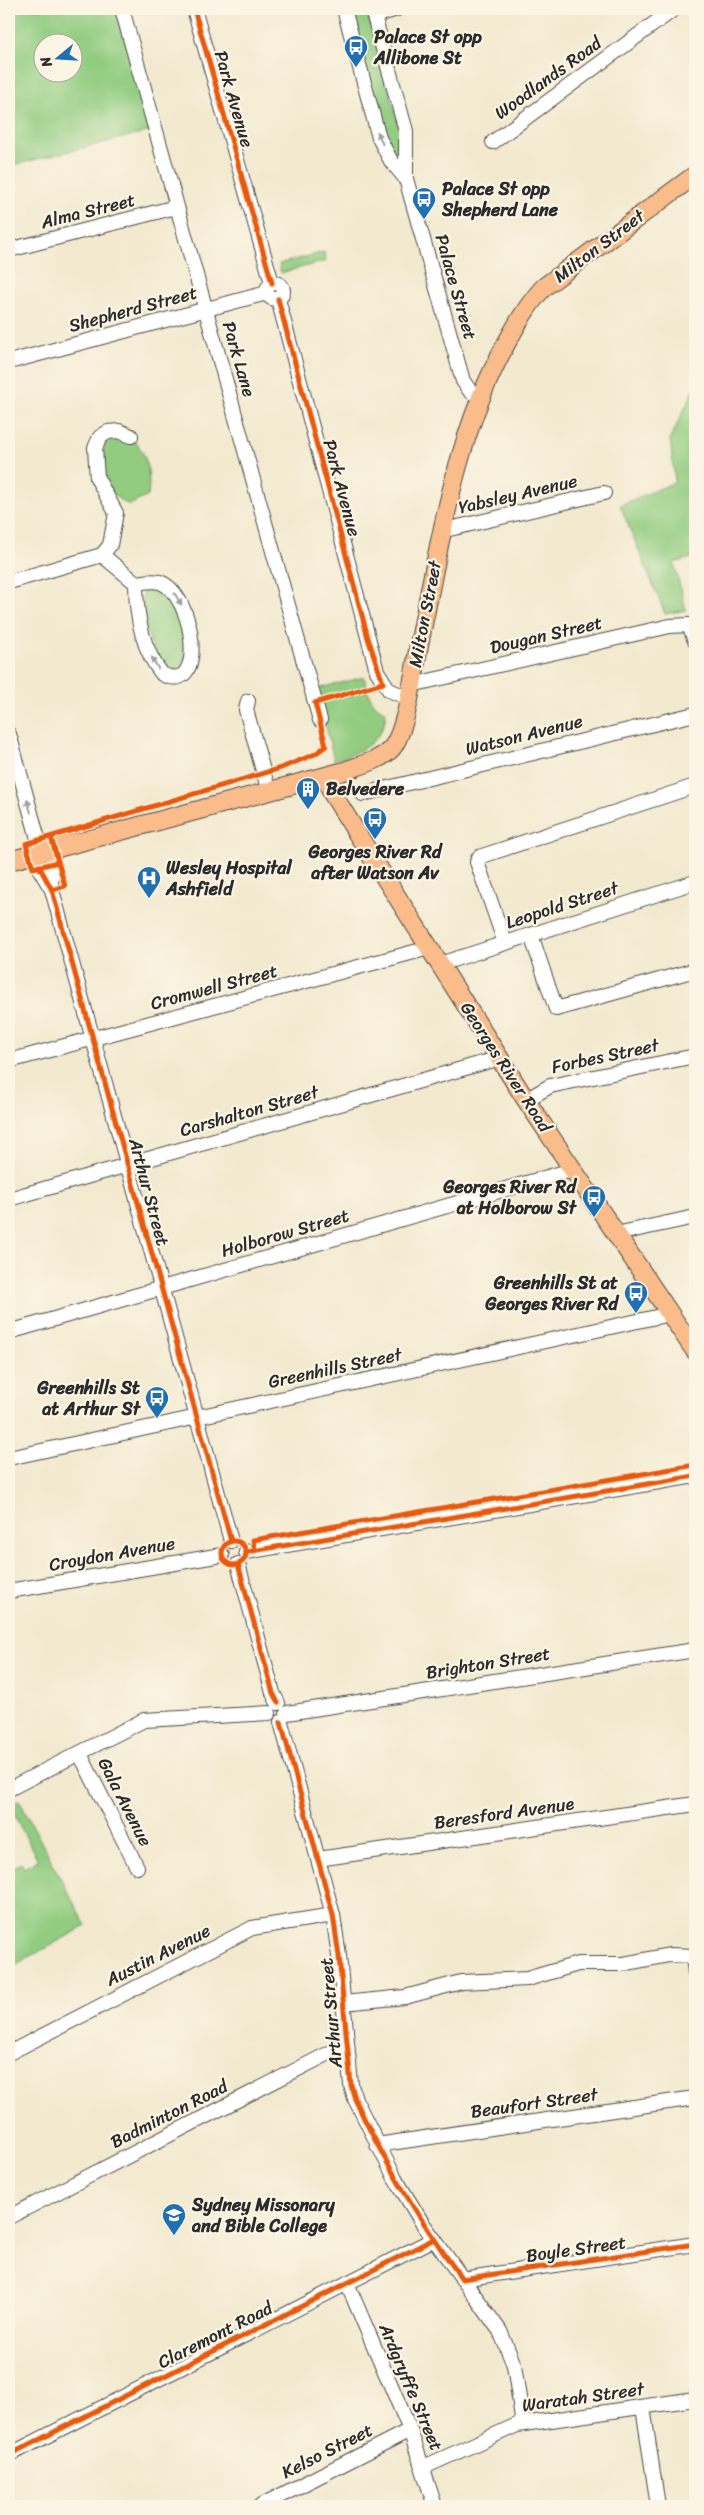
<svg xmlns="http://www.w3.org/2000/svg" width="704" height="2515" font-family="Sriracha,sans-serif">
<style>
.green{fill:#91cc80;stroke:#5e7c56;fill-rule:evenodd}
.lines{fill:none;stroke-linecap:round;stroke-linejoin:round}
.minor-casing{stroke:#494844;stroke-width:16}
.major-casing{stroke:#494844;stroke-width:20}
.minor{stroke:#fff;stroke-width:14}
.major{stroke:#f9bc8a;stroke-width:18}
.cycleway-casing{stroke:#fcf5e5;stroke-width:8}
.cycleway{stroke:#e8590c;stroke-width:5}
.oneway{fill:#a0a0a0}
.labels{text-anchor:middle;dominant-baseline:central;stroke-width:4.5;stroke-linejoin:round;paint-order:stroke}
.poi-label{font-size:18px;font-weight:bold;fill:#2b2b2b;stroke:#fcf5e5;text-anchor:start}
.street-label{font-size:18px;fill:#2b2b2b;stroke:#fcf5e5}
</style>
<rect width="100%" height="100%" fill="#fcf5e5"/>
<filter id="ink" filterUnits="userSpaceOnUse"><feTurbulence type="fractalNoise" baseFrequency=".02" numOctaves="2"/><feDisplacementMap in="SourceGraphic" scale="10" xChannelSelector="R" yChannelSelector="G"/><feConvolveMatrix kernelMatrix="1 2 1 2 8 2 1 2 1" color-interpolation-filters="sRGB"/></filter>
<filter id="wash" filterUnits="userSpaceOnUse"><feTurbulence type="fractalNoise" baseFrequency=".0096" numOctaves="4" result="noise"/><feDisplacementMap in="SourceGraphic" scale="20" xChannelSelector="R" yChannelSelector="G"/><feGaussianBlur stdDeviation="1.12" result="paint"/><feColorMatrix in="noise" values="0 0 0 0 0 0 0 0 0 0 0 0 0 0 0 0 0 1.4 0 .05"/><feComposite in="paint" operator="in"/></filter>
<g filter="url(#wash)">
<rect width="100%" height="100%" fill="#f2e9cf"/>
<g class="green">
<path d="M9,9H117L151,131L9,166ZM42,42H72V72H42Z"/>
<polygon points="349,9 366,9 400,130 399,154 395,153 384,134"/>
<polygon points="324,252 326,261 281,273 279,264"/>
<polygon points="695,387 695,557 674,563 686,610 665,614 620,505 675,482 670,439"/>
<path d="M128,435C147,450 151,472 148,496L129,505C103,493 98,471 104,444Z"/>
<path d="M148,586C179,586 186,641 184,665L173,670L160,666L142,620L143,590Z"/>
<path d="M364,677C368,693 370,704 386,712C384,742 361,752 334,760L317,689Z"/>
<polygon points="19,1800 86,1926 9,1968 9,1870 21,1863 24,1868 38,1860 9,1805"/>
</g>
</g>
<g filter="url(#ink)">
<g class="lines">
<g class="minor-casing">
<g id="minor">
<polyline points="122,9 320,720"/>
<polyline points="194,9 272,283"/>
<polyline points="344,9 379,138 391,161 406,179"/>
<polyline points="372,9 406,131 406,179 463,381 470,391 480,397"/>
<polyline points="374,16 397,9"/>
<polyline points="493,142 674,9"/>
<polyline points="9,250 176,207"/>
<circle cx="275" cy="291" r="8"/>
<polyline points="278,299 377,671 389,690 408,698"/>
<polyline points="9,362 267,293"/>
<polyline points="441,531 604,493"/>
<path d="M102,555L136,583C144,582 152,580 160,582C195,595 208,698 162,674C142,649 136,615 136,583"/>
<polyline points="9,582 102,555 110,545 116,513 97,478 95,448 100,437 108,432 119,431 131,436"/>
<polyline points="695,625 689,625 695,641"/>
<polyline points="411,685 670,626 689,625"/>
<polyline points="248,701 246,710 269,792"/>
<polyline points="9,734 42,853"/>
<polyline points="363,794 695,714"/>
<polyline points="31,855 52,890 231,1541"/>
<polyline points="51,884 54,850"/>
<polyline points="531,935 556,1009 695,970"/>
<polyline points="505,943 477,862 479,857 695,786"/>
<polyline points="440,964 695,882"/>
<polyline points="9,1061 429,948"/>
<polyline points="526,1100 550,1086 695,1056"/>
<polyline points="9,1199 500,1058"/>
<polyline points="616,1234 695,1217"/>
<polyline points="9,1332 572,1170"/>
<polyline points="9,1458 670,1314"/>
<polyline points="246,1552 695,1476"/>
<polyline points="238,1564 273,1693 278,1703"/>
<polyline points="9,1591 222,1555"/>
<polyline points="287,1713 695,1650"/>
<polyline points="281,1722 333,1915 339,1956 351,2085 355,2099 395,2178 421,2221 500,2331 514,2365 523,2424"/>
<polyline points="80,1754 137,1867"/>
<polyline points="9,1789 144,1720 269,1713"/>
<polyline points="318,1859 695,1804"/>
<polyline points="693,1957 695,1973"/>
<polyline points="343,2003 405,1997 461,1982 527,1979 578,1964 623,1964 669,1955 695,1956"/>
<polyline points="9,2053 252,1928 333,1915"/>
<polyline points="377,2145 695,2098"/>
<polyline points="9,2217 347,2044"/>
<polyline points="462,2279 695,2244"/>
<polyline points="347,2283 410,2430 435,2506"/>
<polyline points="643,2407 658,2506"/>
<polyline points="9,2455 434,2239"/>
<polyline points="424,2467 517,2425 695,2399"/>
<polyline points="260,2506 410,2430"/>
</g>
</g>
<g class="major-casing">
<g id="major">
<polyline points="326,777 332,793 373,859 526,1100 695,1351"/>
<path d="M9,861L341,772C357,766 381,761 392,748C407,729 414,670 419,645C440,543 455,437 506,344C517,324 528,304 544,287L695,175"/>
</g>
</g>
<use href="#minor" class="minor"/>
<use href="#major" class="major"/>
<g class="cycleway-casing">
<g id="cycleway">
<polyline points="194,9 272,283"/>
<polyline points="51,837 65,886 52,890"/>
<polyline points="58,862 33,868 26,844 281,768 315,754 326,746 315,703 383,683 368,638 278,299"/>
<polyline points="39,866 52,890 231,1541"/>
<circle cx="234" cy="1553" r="12"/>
<polyline points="255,1550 253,1540 695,1465"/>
<polyline points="247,1552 695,1476"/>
<polyline points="238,1564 273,1693 278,1703"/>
<path d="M281,1722L333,1915L339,1956L351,2085L355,2099C384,2163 421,2222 462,2279L695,2244"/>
<polyline points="9,2455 434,2239"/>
</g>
</g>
<use href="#cycleway" class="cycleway"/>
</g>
<defs><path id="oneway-solid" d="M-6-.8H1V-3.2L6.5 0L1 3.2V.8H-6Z" transform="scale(1.25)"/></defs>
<g class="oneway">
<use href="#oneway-solid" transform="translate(380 138) rotate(-112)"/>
<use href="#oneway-solid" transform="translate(178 599) rotate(58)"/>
<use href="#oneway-solid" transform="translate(155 663) rotate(-119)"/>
<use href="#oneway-solid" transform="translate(29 806) rotate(-106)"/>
</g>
</g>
<defs>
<g id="bus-pin" transform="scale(1.25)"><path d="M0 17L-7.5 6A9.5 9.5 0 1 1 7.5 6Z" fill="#1f6fb2" stroke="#fcf5e5"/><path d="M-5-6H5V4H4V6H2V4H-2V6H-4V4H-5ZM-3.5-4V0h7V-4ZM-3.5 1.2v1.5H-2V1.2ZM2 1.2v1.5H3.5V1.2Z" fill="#fff"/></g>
<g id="building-pin" transform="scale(1.25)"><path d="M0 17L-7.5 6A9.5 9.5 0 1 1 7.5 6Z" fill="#1f6fb2" stroke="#fcf5e5"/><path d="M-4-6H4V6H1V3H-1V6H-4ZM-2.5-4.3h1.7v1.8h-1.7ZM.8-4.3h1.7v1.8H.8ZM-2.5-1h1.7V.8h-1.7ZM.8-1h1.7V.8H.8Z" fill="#fff"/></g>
<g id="hospital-pin" transform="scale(1.25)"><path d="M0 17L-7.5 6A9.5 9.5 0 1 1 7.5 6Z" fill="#1f6fb2" stroke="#fcf5e5"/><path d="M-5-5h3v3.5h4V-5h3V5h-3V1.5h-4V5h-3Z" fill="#fff"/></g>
<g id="university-pin" transform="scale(1.25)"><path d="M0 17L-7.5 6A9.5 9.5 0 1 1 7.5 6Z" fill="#1f6fb2" stroke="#fcf5e5"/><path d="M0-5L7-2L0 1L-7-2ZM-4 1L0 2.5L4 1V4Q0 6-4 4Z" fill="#fff"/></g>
</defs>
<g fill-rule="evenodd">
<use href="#bus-pin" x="356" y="47"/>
<use href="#bus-pin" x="424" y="199"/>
<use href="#building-pin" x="308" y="789"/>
<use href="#bus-pin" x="375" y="819"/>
<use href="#hospital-pin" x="149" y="878"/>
<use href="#bus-pin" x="594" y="1197"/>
<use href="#bus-pin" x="636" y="1293"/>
<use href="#bus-pin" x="157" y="1398"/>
<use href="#university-pin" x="174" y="2215"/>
</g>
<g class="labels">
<g class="poi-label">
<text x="374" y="37">Palace St opp<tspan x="374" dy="21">Allibone St</tspan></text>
<text x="442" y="189">Palace St opp<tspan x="442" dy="21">Shepherd Lane</tspan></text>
<text x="326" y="789">Belvedere</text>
<text x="375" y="852" text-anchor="middle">Georges River Rd<tspan x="375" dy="21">after Watson Av</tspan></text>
<text x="166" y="868">Wesley Hospital<tspan x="166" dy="21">Ashfield</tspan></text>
<text x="576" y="1187" text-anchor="end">Georges River Rd<tspan x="576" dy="21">at Holborow St</tspan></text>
<text x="618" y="1283" text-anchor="end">Greenhills St at<tspan x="618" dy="21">Georges River Rd</tspan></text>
<text x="140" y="1388" text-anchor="end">Greenhills St<tspan x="140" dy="21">at Arthur St</tspan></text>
<text x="192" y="2205">Sydney Missonary<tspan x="192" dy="21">and Bible College</tspan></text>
</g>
<g class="street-label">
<text transform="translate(548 78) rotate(-36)">Woodlands Road</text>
<text transform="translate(234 99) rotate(74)">Park Avenue</text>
<text transform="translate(88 211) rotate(-14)">Alma Street</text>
<text transform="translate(599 246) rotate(-37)">Milton Street</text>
<text transform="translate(456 287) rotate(74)">Palace Street</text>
<text transform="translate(133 309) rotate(-15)">Shepherd Street</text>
<text transform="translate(239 359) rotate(74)">Park Lane</text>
<text transform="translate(342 488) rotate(75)">Park Avenue</text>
<text transform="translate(518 494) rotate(-13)">Yabsley Avenue</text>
<text transform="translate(425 614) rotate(-79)">Milton Street</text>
<text transform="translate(546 635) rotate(-13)">Dougan Street</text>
<text transform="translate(524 735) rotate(-14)">Watson Avenue</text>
<text transform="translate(562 905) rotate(-18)">Leopold Street</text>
<text transform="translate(214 987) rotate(-15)">Cromwell Street</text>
<text transform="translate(605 1056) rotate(-12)">Forbes Street</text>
<text transform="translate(506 1067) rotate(57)">Georges River Road</text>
<text transform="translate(249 1111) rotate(-16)">Carshalton Street</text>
<text transform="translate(149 1192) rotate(75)">Arthur Street</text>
<text transform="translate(285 1233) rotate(-16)">Holborow Street</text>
<text transform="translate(335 1368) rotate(-12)">Greenhills Street</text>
<text transform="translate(112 1554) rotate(-10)">Croydon Avenue</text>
<text transform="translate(488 1663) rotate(-9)">Brighton Street</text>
<text transform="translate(125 1802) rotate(63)">Gala Avenue</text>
<text transform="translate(504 1813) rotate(-8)">Beresford Avenue</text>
<text transform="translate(158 1955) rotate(-27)">Austin Avenue</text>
<text transform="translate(331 2013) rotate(-95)">Arthur Street</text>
<text transform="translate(534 2103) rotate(-8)">Beaufort Street</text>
<text transform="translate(169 2114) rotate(-27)">Badminton Road</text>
<text transform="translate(576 2249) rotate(-8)">Boyle Street</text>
<text transform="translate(215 2335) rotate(-27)">Claremont Road</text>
<text transform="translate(411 2387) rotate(67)">Ardgryffe Street</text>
<text transform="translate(583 2397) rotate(-8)">Waratah Street</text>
<text transform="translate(327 2451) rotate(-27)">Kelso Street</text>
</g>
</g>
<rect width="704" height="2515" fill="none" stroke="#fcf5e5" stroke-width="30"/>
<g transform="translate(58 58) rotate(252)"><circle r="24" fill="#fcf5e5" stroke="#a8a49b"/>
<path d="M0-4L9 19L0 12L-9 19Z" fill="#1f6fb2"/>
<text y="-8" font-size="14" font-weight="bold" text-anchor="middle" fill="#2b2b2b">N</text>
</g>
</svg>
